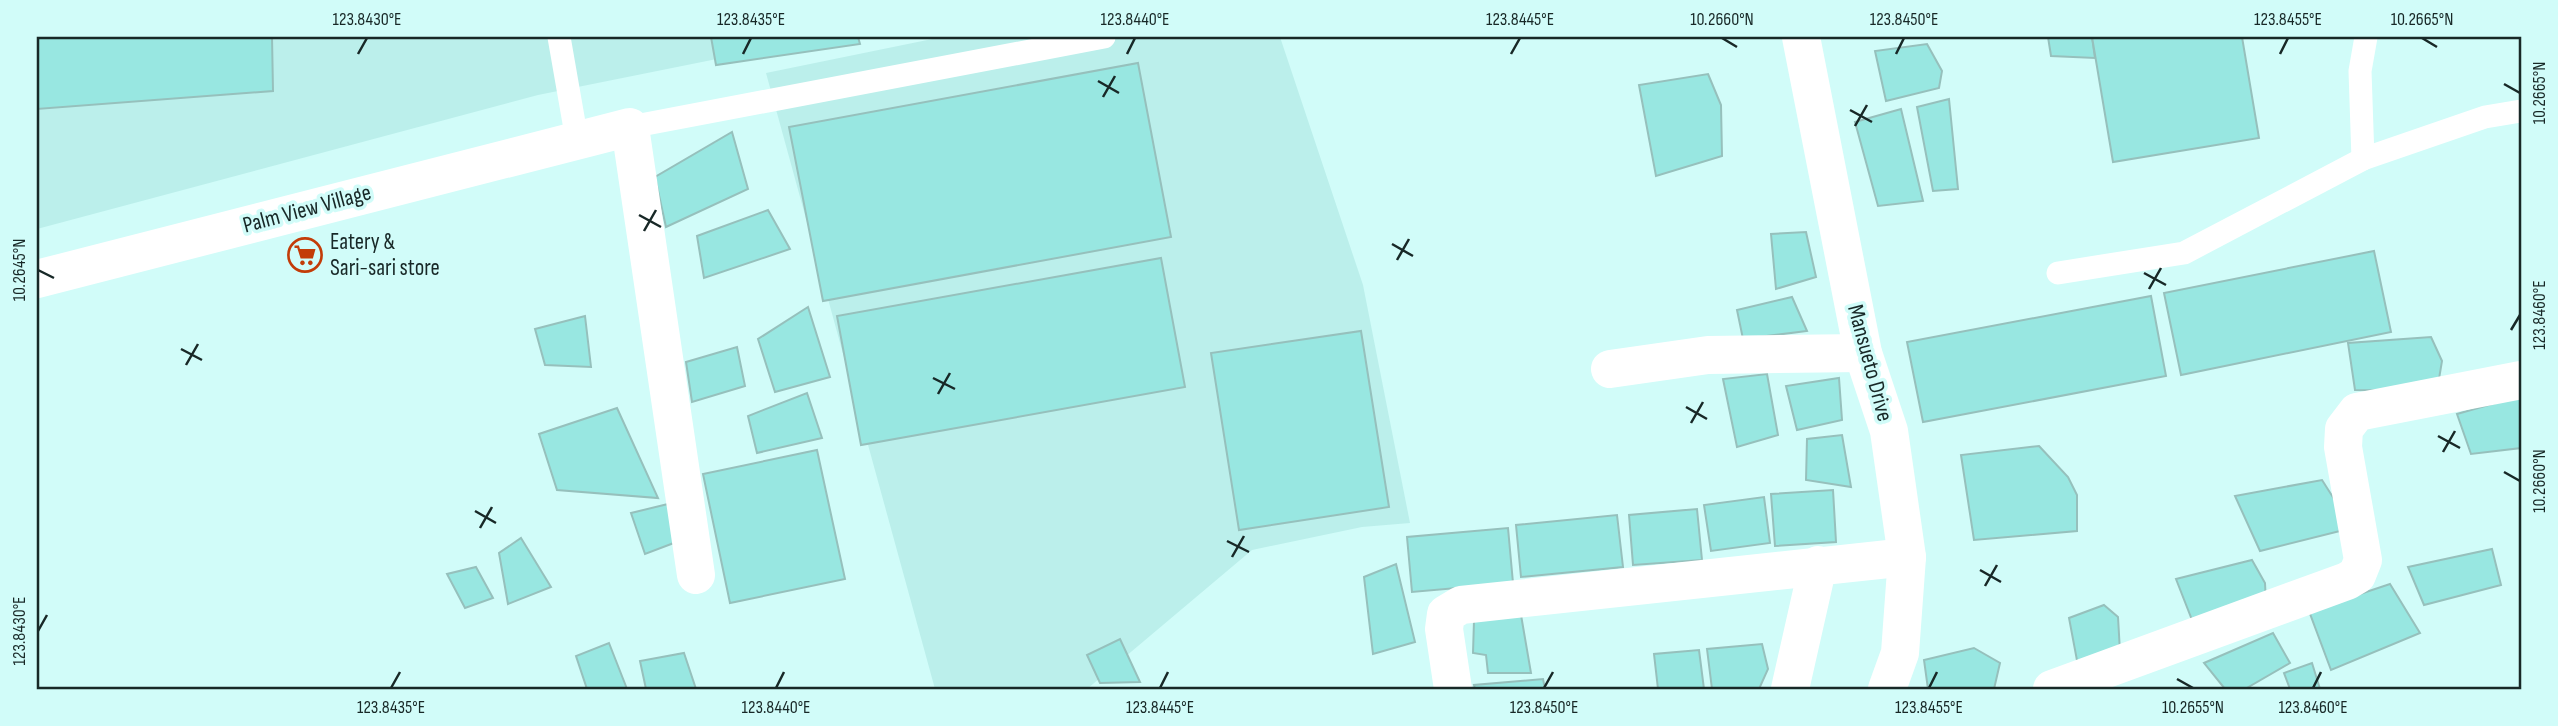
<svg xmlns="http://www.w3.org/2000/svg" width="2558" height="726" font-family="'Sofia Sans Condensed',sans-serif">
<style>
.built{fill:#bbefeb}
.building{fill:#98e7e1;stroke:#96c0bc;stroke-width:2}
.lines{fill:none;stroke-linecap:round;stroke-linejoin:round}
.service{stroke:#fff;stroke-width:23}
.minor{stroke:#fff;stroke-width:38}
.ticks{fill:none;stroke:#182827;stroke-width:2.5}
.labels{text-anchor:middle;dominant-baseline:central;stroke-width:7;stroke-linejoin:round;paint-order:stroke}
.street-label{font-size:23px;fill:#182827;stroke:#d1fcf9}
.poi-label{font-size:23px;fill:#182827;stroke:#d1fcf9;text-anchor:start}
.neatline{fill:none;stroke:#182827;stroke-width:2.5}
.ticks-label{font-size:18px;text-anchor:middle;fill:#182827}
</style>
<rect width="100%" height="100%" fill="#d1fcf9"/>
<g class="built">
<polygon points="37,37 826,37 538,95 37,229"/>
<polygon points="942,37 1280,37 1363,285 1410,523 1362,527 1252,550 1087,689 935,689 766,73"/>
</g>
<g class="building">
<polygon points="37,37 272,37 273,91 37,109"/>
<polygon points="711,37 858,37 860,44 716,65"/>
<polygon points="2048,37 2092,37 2095,58 2051,56"/>
<polygon points="2092,37 2242,37 2259,138 2113,162"/>
<polygon points="1927,44 1942,71 1939,88 1886,101 1875,51"/>
<polygon points="1138,63 1171,237 823,301 789,127"/>
<polygon points="1708,74 1721,105 1722,156 1656,176 1639,85"/>
<polygon points="1949,99 1958,189 1933,191 1917,107"/>
<polygon points="1901,109 1923,201 1878,206 1855,122"/>
<polygon points="732,132 748,189 666,227 655,177"/>
<polygon points="768,210 790,249 704,278 697,236"/>
<polygon points="1806,232 1816,277 1776,289 1771,234"/>
<polygon points="2374,251 2391,332 2181,375 2164,293"/>
<polygon points="1161,258 1185,387 861,445 837,316"/>
<polygon points="2151,296 2166,376 1923,422 1907,342"/>
<polygon points="1792,297 1807,331 1743,339 1737,310"/>
<polygon points="808,307 830,377 775,392 758,339"/>
<polygon points="585,316 591,367 545,365 535,329"/>
<polygon points="1361,331 1389,507 1239,530 1211,353"/>
<polygon points="2431,337 2442,361 2437,391 2355,390 2348,343"/>
<polygon points="737,347 745,386 692,402 686,362"/>
<polygon points="1767,374 1778,435 1737,447 1723,379"/>
<polygon points="1839,378 1842,420 1797,430 1786,386"/>
<polygon points="807,393 822,438 757,453 748,416"/>
<polygon points="2520,396 2521,448 2471,454 2457,414"/>
<polygon points="617,408 658,498 557,490 539,434"/>
<polygon points="1842,435 1851,487 1806,480 1807,439"/>
<polygon points="2039,446 2068,477 2077,495 2077,531 1974,540 1961,455"/>
<polygon points="817,450 845,579 730,603 703,474"/>
<polygon points="2322,480 2336,502 2340,531 2260,551 2235,496"/>
<polygon points="1833,490 1836,542 1775,546 1771,494"/>
<polygon points="1764,497 1770,543 1711,551 1704,505"/>
<polygon points="672,503 679,541 645,554 631,513"/>
<polygon points="1697,509 1702,560 1633,565 1629,515"/>
<polygon points="1617,515 1623,567 1521,577 1516,525"/>
<polygon points="1508,528 1513,583 1412,592 1407,537"/>
<polygon points="521,538 551,587 508,604 499,553"/>
<polygon points="2492,549 2501,585 2424,605 2408,567"/>
<polygon points="2252,560 2265,583 2266,603 2194,625 2176,579"/>
<polygon points="1396,564 1415,642 1373,654 1364,577"/>
<polygon points="476,567 493,598 465,608 447,574"/>
<polygon points="2390,584 2420,633 2331,670 2309,611"/>
<polygon points="2104,605 2118,617 2120,652 2079,671 2069,618"/>
<polygon points="1521,615 1531,673 1488,673 1486,655 1473,653 1474,621"/>
<polygon points="2273,633 2290,663 2245,689 2225,689 2204,663"/>
<polygon points="1120,639 1140,682 1100,683 1087,655"/>
<polygon points="609,643 627,689 587,689 576,656"/>
<polygon points="1762,644 1768,669 1759,689 1712,689 1707,649"/>
<polygon points="1974,648 2000,663 1994,689 1928,689 1924,660"/>
<polygon points="1699,650 1704,689 1658,689 1654,654"/>
<polygon points="684,653 696,689 646,689 640,661"/>
<polygon points="2312,663 2320,689 2290,689 2284,673"/>
<polygon points="1543,679 1545,689 1475,689 1474,685"/>
</g>
<g class="lines">
<g class="service">
<polyline points="559,37 577,140"/>
<polyline points="630,127 1104,37"/>
<polyline points="2363,159 2360,71 2366,37"/>
<polyline points="2058,273 2184,253 2363,159 2485,117 2521,111"/>
</g>
<g class="minor">
<polyline points="1801,37 1863,353 1889,431 1907,557 1900,653 1887,689"/>
<polyline points="37,279 630,127 696,575"/>
<polyline points="1610,369 1708,355 1863,353"/>
<polyline points="1453,689 1444,629 1446,614 1461,605 1907,557"/>
<polyline points="1790,689 1818,565"/>
<polyline points="2052,689 2347,581 2357,575 2363,560 2343,447 2344,429 2357,412 2521,380"/>
</g>
</g>
<path class="ticks" d="M1722,38L1737,47M2422,38L2437,47M358,54L367,38M743,54L751,38M1127,54L1135,38M1511,54L1520,38M1896,54L1904,38M2280,54L2288,38M1098,81L1119,93M2504,84L2520,93M1103,97L1115,76M1850,110L1872,122M1855,126L1867,105M639,215L661,227M644,231L656,210M1392,244L1413,256M1397,260L1409,239M38,270L54,278M2144,273L2166,285M2149,289L2161,268M2511,330L2520,315M181,349L202,360M186,365L198,344M933,378L955,389M938,394L950,373M1686,407L1707,419M1691,423L1703,402M2438,436L2460,448M2443,452L2455,431M2504,472L2520,481M475,511L496,523M480,528L492,507M1227,541L1249,552M1232,557L1244,536M1980,570L2001,582M1985,586L1997,565M38,631L47,615M2177,679L2193,688M391,688L400,672M776,688L784,672M1160,688L1168,672M1544,688L1553,672M1929,688L1937,672M2313,688L2321,672"/>
<defs>
<g id="supermarket-ring" transform="scale(1.75)"><circle r="9.5" fill="#d1fcf9" stroke="#c33c08" stroke-width="1.5"/><path d="M-6-5.5h2.5l.6 2H6L4.5 2H-2.5L-4.4-4H-6ZM-1.5 3.2a1.3 1.3 0 1 0 .1 0ZM3 3.2a1.3 1.3 0 1 0 .1 0Z" fill="#c33c08"/></g>
</defs>
<g fill-rule="evenodd">
<use href="#supermarket-ring" x="305" y="255"/>
</g>
<g class="labels">
<g class="street-label">
<text transform="translate(307 209) rotate(-15)">Palm View Village</text>
<text transform="translate(1870 363) rotate(75)">Mansueto Drive</text>
</g>
<g class="poi-label">
<text x="330" y="242">Eatery &amp;<tspan x="330" dy="26">Sari-sari store</tspan></text>
</g>
</g>
<rect width="2558" height="726" fill="none" stroke="#d1fcf9" stroke-width="77"/>
<rect x="38" y="38" width="2482" height="650" class="neatline"/>
<g class="ticks-label">
<text x="367" y="25">123.8430°E</text>
<text x="751" y="25">123.8435°E</text>
<text x="1135" y="25">123.8440°E</text>
<text x="1520" y="25">123.8445°E</text>
<text x="1722" y="25">10.2660°N</text>
<text x="1904" y="25">123.8450°E</text>
<text x="2288" y="25">123.8455°E</text>
<text x="2422" y="25">10.2665°N</text>
<text transform="translate(2539 93) rotate(-90)" y="6">10.2665°N</text>
<text transform="translate(19 270) rotate(-90)" y="6">10.2645°N</text>
<text transform="translate(2539 315) rotate(-90)" y="6">123.8460°E</text>
<text transform="translate(2539 481) rotate(-90)" y="6">10.2660°N</text>
<text transform="translate(19 631) rotate(-90)" y="6">123.8430°E</text>
<text x="391" y="713">123.8435°E</text>
<text x="776" y="713">123.8440°E</text>
<text x="1160" y="713">123.8445°E</text>
<text x="1544" y="713">123.8450°E</text>
<text x="1929" y="713">123.8455°E</text>
<text x="2193" y="713">10.2655°N</text>
<text x="2313" y="713">123.8460°E</text>
</g>
</svg>
